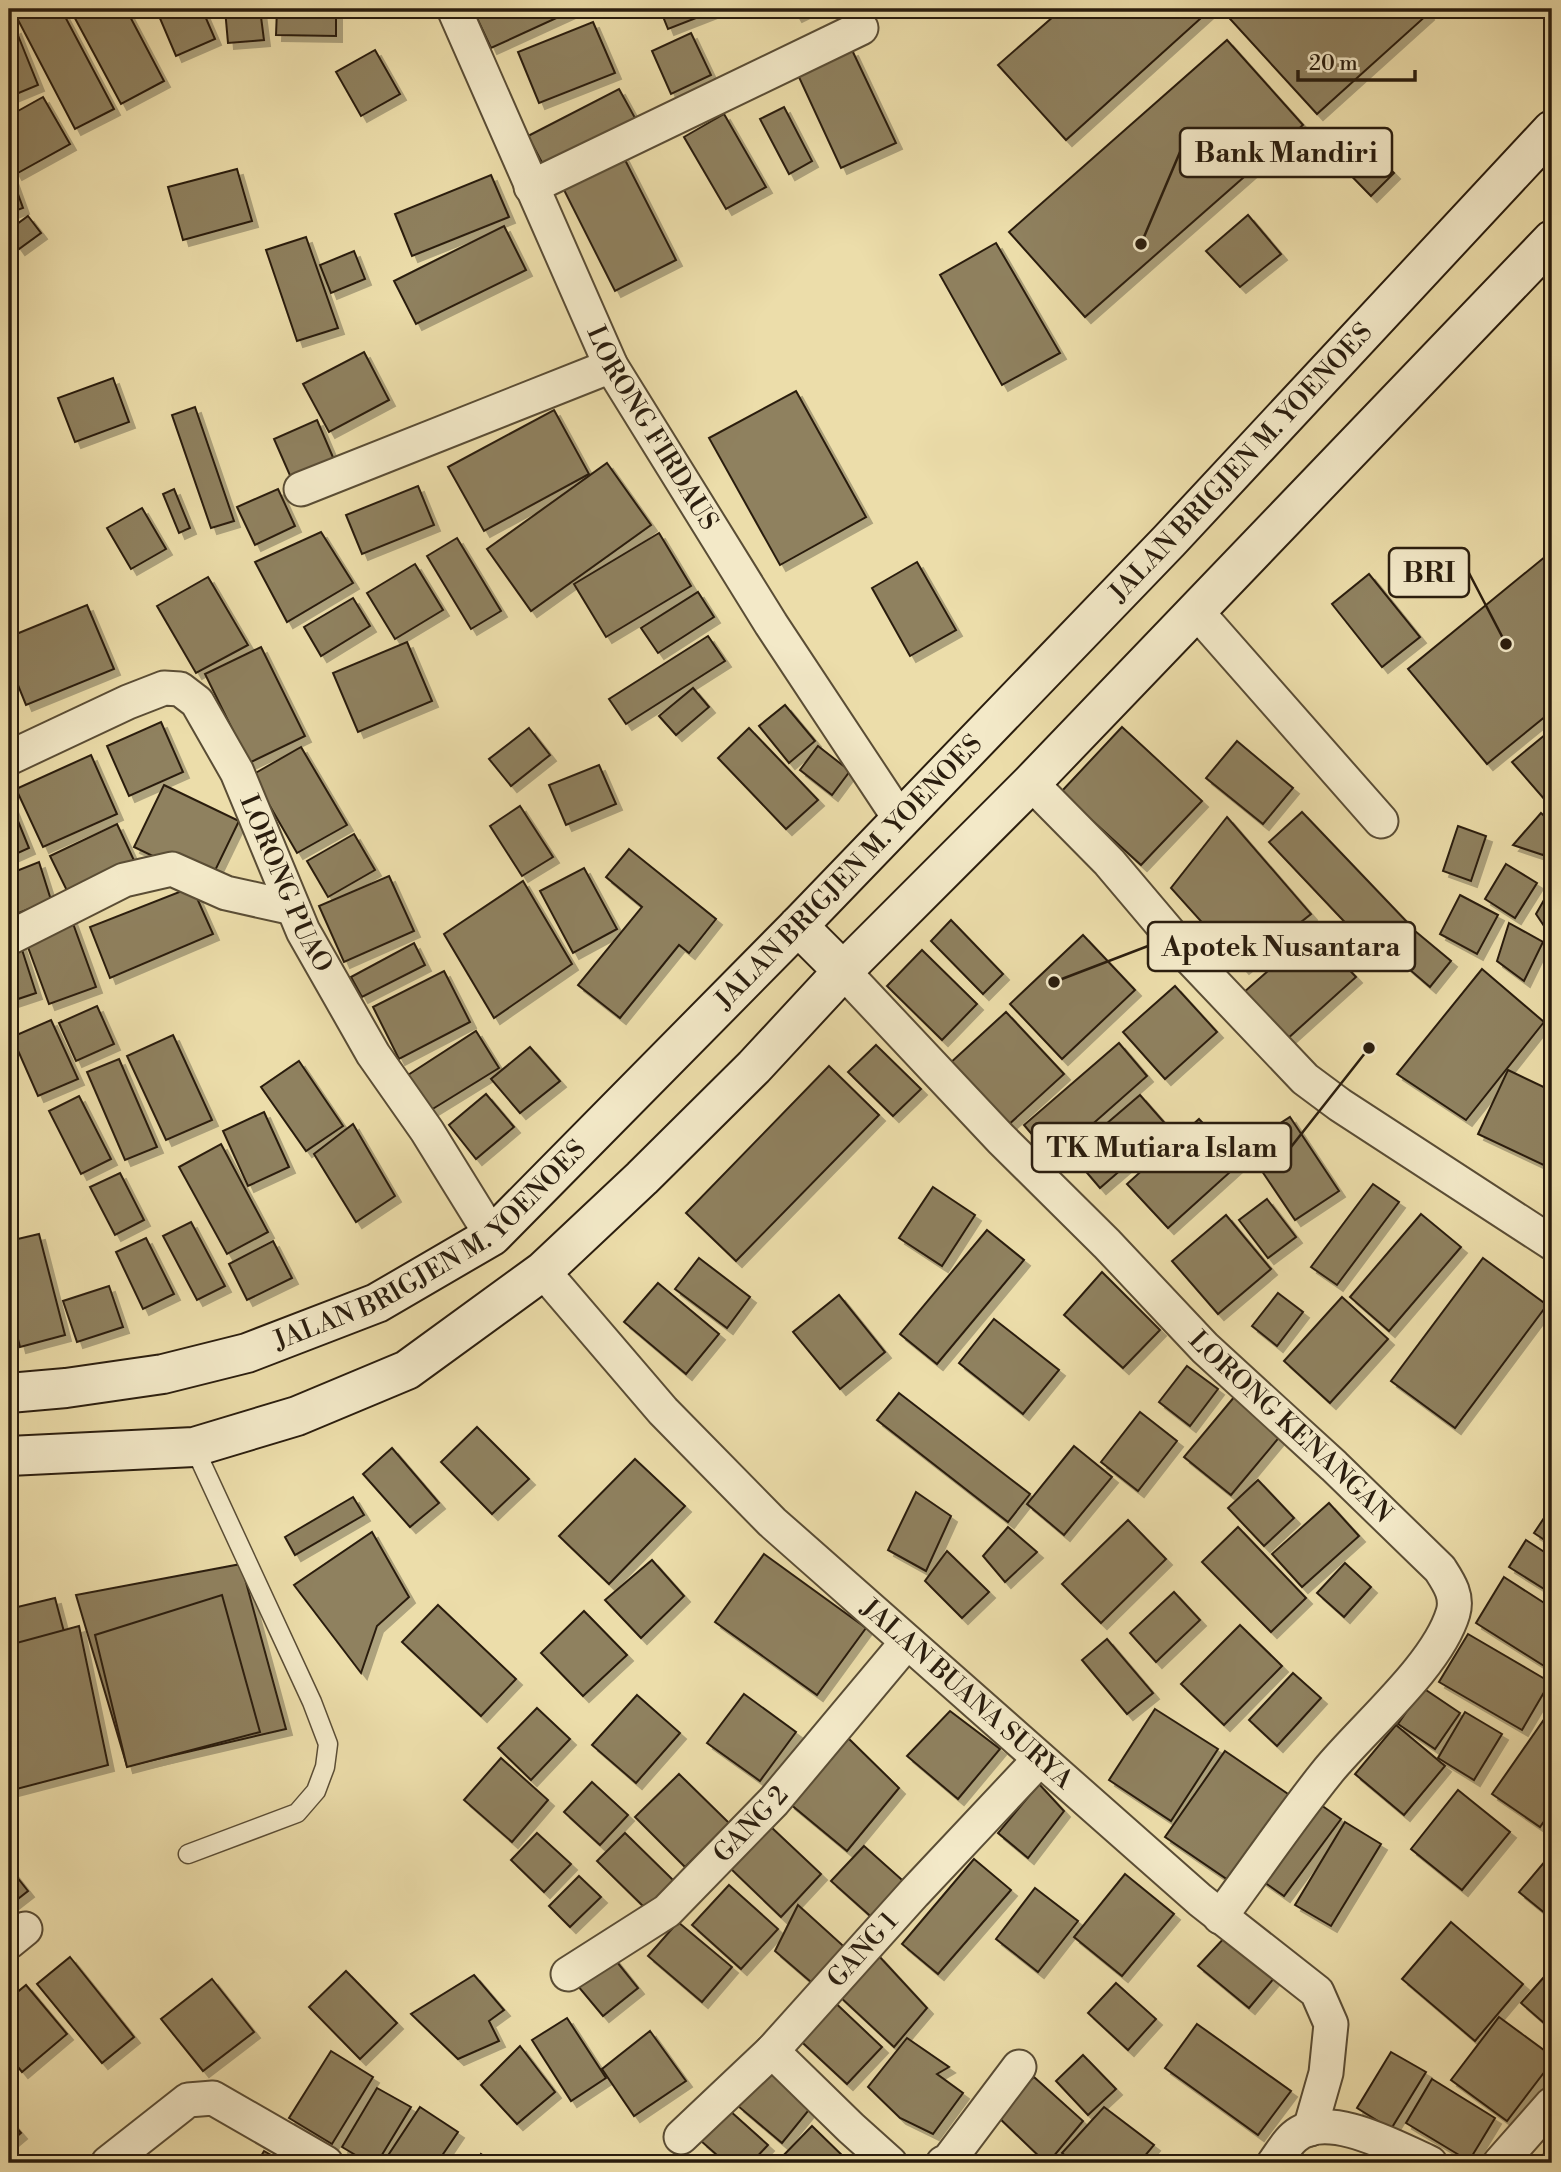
<svg xmlns="http://www.w3.org/2000/svg" width="1561" height="2172" font-family="'Libre Bodoni',serif">
<style>
.building{fill:#8f815f;stroke:#2a1d0e;stroke-width:2;filter:url(#shadow)}
.lines{fill:none;stroke-linecap:round;stroke-linejoin:round}
.service-casing{stroke:#5a4d35;stroke-width:21}
.minor-casing{stroke:#5a4d35;stroke-width:37}
.secondary-casing{stroke:#2a1d0e;stroke-width:42}
.service{stroke:#f3e9c8;stroke-width:18}
.minor{stroke:#f3e9c8;stroke-width:33}
.secondary{stroke:#f3e9c8;stroke-width:38}
.labels{text-anchor:middle;dominant-baseline:central;stroke-width:7;stroke-linejoin:round;paint-order:stroke}
.street-label{font-size:26px;fill:#2a1d0e;stroke:#f3e9c8}
.leader{fill:none;stroke:#2a1d0e;stroke-width:2.5}
.callout-dot{fill:#2a1d0e;stroke:#f3e9c8;stroke-width:2.5}
.callout{fill:#f3e9c8;stroke:#2a1d0e;stroke-width:2.5}
.callout-label{font-size:28px;text-anchor:middle;font-weight:bold;fill:#2a1d0e}
</style>
<defs>
<filter id="shadow"><feDropShadow dx="6" dy="6" stdDeviation="0" flood-color="#0004"/></filter>
</defs>
<rect width="100%" height="100%" fill="#ecddaa"/>
<filter id="stains"><feTurbulence type="fractalNoise" baseFrequency=".00286" numOctaves="4"/><feColorMatrix values="0 0 0 0 .2 0 0 0 0 .09 0 0 0 0 .02 0 0 0 .5 -.17"/></filter>
<radialGradient id="worn" r=".72"><stop offset=".6" stop-color="#630" stop-opacity="0"/><stop offset="1" stop-color="#630" stop-opacity=".3"/></radialGradient>
<g class="building">
<polygon points="35,9 61,9 114,109 75,129 17,18"/>
<polygon points="70,9 126,9 164,81 121,104"/>
<polygon points="156,9 202,9 215,39 176,56"/>
<polygon points="225,9 260,9 264,40 228,43"/>
<polygon points="277,9 336,9 336,36 276,35"/>
<polygon points="491,9 576,9 491,48 476,16"/>
<polygon points="660,9 719,9 668,29"/>
<polygon points="792,9 810,9 796,16"/>
<polygon points="1062,9 1211,9 1066,140 998,65"/>
<polygon points="1221,9 1424,9 1428,14 1317,114"/>
<polygon points="593,22 615,73 539,103 518,52"/>
<polygon points="15,28 38,85 9,97 9,31"/>
<polygon points="691,33 711,75 671,94 652,51"/>
<polygon points="1227,40 1303,125 1085,317 1009,232"/>
<polygon points="375,50 400,94 361,116 336,72"/>
<polygon points="852,50 896,143 841,168 798,75"/>
<polygon points="619,89 640,127 548,174 528,136"/>
<polygon points="43,97 70,144 16,174 9,161 9,116"/>
<polygon points="784,107 812,161 789,174 760,119"/>
<polygon points="724,114 766,187 726,209 684,137"/>
<polygon points="1354,133 1394,173 1371,196 1331,155"/>
<polygon points="622,154 676,260 615,291 561,184"/>
<polygon points="237,169 252,221 183,240 168,187"/>
<polygon points="10,172 23,208 9,213 9,173"/>
<polygon points="491,175 509,217 412,256 395,214"/>
<polygon points="1248,215 1281,254 1240,287 1206,251"/>
<polygon points="28,216 41,233 19,249 9,235 9,230"/>
<polygon points="504,226 526,270 416,324 394,281"/>
<polygon points="306,237 338,328 297,341 266,250"/>
<polygon points="996,243 1060,353 1002,385 940,275"/>
<polygon points="354,251 365,279 331,293 320,265"/>
<polygon points="364,352 389,400 329,432 303,384"/>
<polygon points="113,378 129,422 75,442 58,398"/>
<polygon points="796,391 866,517 780,565 709,438"/>
<polygon points="195,407 234,521 211,528 172,415"/>
<polygon points="554,410 589,474 484,531 448,467"/>
<polygon points="317,420 335,462 292,480 274,439"/>
<polygon points="607,463 651,525 531,611 487,549"/>
<polygon points="418,486 434,525 362,554 346,515"/>
<polygon points="174,489 190,528 179,533 163,494"/>
<polygon points="278,489 295,526 255,545 237,507"/>
<polygon points="142,508 166,549 131,569 107,528"/>
<polygon points="321,532 353,583 287,622 255,562"/>
<polygon points="659,533 691,586 606,637 574,584"/>
<polygon points="457,538 501,611 471,629 427,556"/>
<polygon points="1552,551 1552,711 1487,764 1408,669"/>
<polygon points="917,562 956,630 910,656 872,588"/>
<polygon points="415,564 443,610 395,639 367,593"/>
<polygon points="1369,574 1420,637 1382,667 1332,604"/>
<polygon points="208,577 248,645 196,673 157,606"/>
<polygon points="698,592 714,617 658,653 641,628"/>
<polygon points="353,598 370,626 321,656 304,627"/>
<polygon points="87,605 114,669 26,705 9,663 9,637"/>
<polygon points="708,636 725,661 626,724 609,699"/>
<polygon points="407,642 432,701 358,732 333,673"/>
<polygon points="261,647 305,736 249,763 205,674"/>
<polygon points="693,688 709,707 676,735 659,716"/>
<polygon points="785,705 815,741 789,763 759,726"/>
<polygon points="161,722 183,772 129,796 107,746"/>
<polygon points="1122,727 1202,801 1141,865 1061,792"/>
<polygon points="529,728 550,755 511,786 489,759"/>
<polygon points="749,728 818,800 786,829 718,758"/>
<polygon points="1552,729 1552,808 1512,762"/>
<polygon points="1237,741 1293,788 1263,824 1206,778"/>
<polygon points="818,746 850,771 832,795 800,770"/>
<polygon points="301,747 347,825 297,853 252,775"/>
<polygon points="91,755 117,814 43,847 16,789"/>
<polygon points="599,765 616,804 566,825 549,785"/>
<polygon points="164,785 239,821 209,883 134,847"/>
<polygon points="9,799 29,848 9,857"/>
<polygon points="520,806 553,857 522,876 490,826"/>
<polygon points="1302,812 1407,922 1374,953 1269,842"/>
<polygon points="1541,813 1552,823 1552,844 1543,855 1513,845"/>
<polygon points="1227,817 1311,914 1243,968 1171,888"/>
<polygon points="117,824 138,869 72,901 50,856"/>
<polygon points="1458,826 1486,836 1471,881 1443,871"/>
<polygon points="354,834 375,870 328,897 307,861"/>
<polygon points="629,849 716,919 689,953 679,945 620,1018 578,985 642,907 606,877"/>
<polygon points="39,862 51,900 9,917 9,874"/>
<polygon points="1506,864 1537,883 1515,918 1485,899"/>
<polygon points="584,868 617,929 573,953 540,891"/>
<polygon points="389,876 414,931 344,962 319,906"/>
<polygon points="523,881 572,964 494,1018 444,934"/>
<polygon points="1552,886 1552,938 1536,914"/>
<polygon points="192,887 213,934 110,978 90,927"/>
<polygon points="1460,895 1498,915 1477,954 1440,934"/>
<polygon points="71,918 96,987 49,1004 22,931"/>
<polygon points="951,920 1003,974 983,994 931,941"/>
<polygon points="1509,923 1543,942 1524,981 1497,961"/>
<polygon points="1409,926 1451,961 1430,987 1388,951"/>
<polygon points="15,928 36,993 9,1002 9,930"/>
<polygon points="1313,931 1356,977 1286,1040 1243,993"/>
<polygon points="1083,935 1135,990 1062,1059 1010,1004"/>
<polygon points="414,943 425,965 362,997 351,977"/>
<polygon points="922,950 977,1004 942,1040 887,986"/>
<polygon points="1482,969 1544,1022 1466,1120 1397,1074"/>
<polygon points="444,971 470,1022 399,1059 373,1007"/>
<polygon points="1175,986 1217,1032 1165,1079 1123,1032"/>
<polygon points="97,1006 114,1044 76,1061 59,1023"/>
<polygon points="1006,1012 1064,1074 1006,1127 948,1065"/>
<polygon points="51,1020 78,1079 38,1096 12,1037"/>
<polygon points="476,1031 499,1068 431,1110 408,1075"/>
<polygon points="173,1035 212,1120 166,1140 127,1056"/>
<polygon points="1119,1043 1147,1076 1053,1159 1024,1125"/>
<polygon points="876,1045 921,1089 893,1116 848,1072"/>
<polygon points="530,1047 560,1081 520,1113 491,1079"/>
<polygon points="119,1059 157,1147 125,1160 87,1072"/>
<polygon points="299,1061 343,1126 306,1151 261,1087"/>
<polygon points="829,1066 879,1115 736,1261 686,1213"/>
<polygon points="1508,1070 1552,1091 1552,1169 1478,1134"/>
<polygon points="486,1094 514,1127 476,1159 449,1125"/>
<polygon points="1140,1095 1169,1128 1100,1188 1071,1154"/>
<polygon points="79,1096 111,1159 81,1174 49,1111"/>
<polygon points="264,1112 289,1167 248,1186 223,1131"/>
<polygon points="1290,1117 1339,1191 1295,1220 1245,1146"/>
<polygon points="1199,1119 1240,1163 1168,1228 1127,1184"/>
<polygon points="353,1124 395,1196 356,1222 314,1154"/>
<polygon points="221,1144 268,1232 227,1254 179,1167"/>
<polygon points="120,1173 144,1220 115,1235 90,1187"/>
<polygon points="1373,1184 1399,1202 1337,1285 1311,1267"/>
<polygon points="933,1187 975,1215 942,1266 899,1238"/>
<polygon points="1267,1199 1296,1237 1268,1258 1239,1220"/>
<polygon points="1421,1214 1461,1247 1389,1331 1350,1297"/>
<polygon points="1226,1215 1271,1269 1218,1314 1172,1261"/>
<polygon points="191,1222 225,1286 197,1300 163,1236"/>
<polygon points="987,1230 1024,1260 937,1364 900,1334"/>
<polygon points="39,1234 65,1335 20,1347 9,1304 9,1241"/>
<polygon points="146,1238 174,1294 143,1309 116,1252"/>
<polygon points="273,1241 292,1278 247,1300 229,1264"/>
<polygon points="699,1258 750,1297 727,1328 675,1289"/>
<polygon points="1483,1258 1547,1305 1455,1428 1391,1381"/>
<polygon points="1102,1272 1160,1330 1123,1368 1064,1315"/>
<polygon points="658,1283 719,1334 686,1374 624,1322"/>
<polygon points="109,1286 123,1327 77,1342 63,1301"/>
<polygon points="1278,1293 1303,1312 1277,1346 1252,1326"/>
<polygon points="839,1295 885,1352 840,1389 793,1332"/>
<polygon points="1342,1297 1388,1339 1330,1403 1284,1361"/>
<polygon points="994,1319 1059,1370 1023,1414 959,1363"/>
<polygon points="1187,1366 1218,1389 1190,1426 1159,1402"/>
<polygon points="899,1393 1030,1494 1008,1522 877,1420"/>
<polygon points="1235,1396 1282,1434 1231,1495 1184,1457"/>
<polygon points="1140,1412 1177,1441 1138,1491 1101,1462"/>
<polygon points="477,1427 529,1479 492,1514 441,1462"/>
<polygon points="1074,1446 1112,1477 1064,1535 1027,1504"/>
<polygon points="392,1448 439,1503 410,1527 363,1474"/>
<polygon points="635,1459 685,1506 609,1584 559,1536"/>
<polygon points="1258,1480 1294,1518 1264,1546 1228,1508"/>
<polygon points="916,1492 951,1516 926,1571 888,1550"/>
<polygon points="353,1497 364,1515 295,1555 285,1537"/>
<polygon points="1329,1503 1359,1536 1302,1587 1272,1554"/>
<polygon points="1552,1506 1552,1545 1534,1533"/>
<polygon points="1128,1520 1166,1559 1101,1623 1062,1584"/>
<polygon points="1008,1527 1037,1552 1005,1582 983,1556"/>
<polygon points="1238,1527 1306,1598 1271,1632 1202,1562"/>
<polygon points="372,1532 409,1597 377,1626 361,1673 294,1585"/>
<polygon points="1526,1540 1552,1557 1552,1594 1509,1567"/>
<polygon points="947,1551 989,1592 962,1618 925,1581"/>
<polygon points="764,1554 866,1628 817,1695 715,1622"/>
<polygon points="652,1560 684,1596 641,1638 605,1600"/>
<polygon points="1345,1563 1371,1587 1344,1617 1317,1593"/>
<polygon points="241,1564 286,1729 127,1766 76,1595"/>
<polygon points="1504,1577 1552,1608 1552,1671 1476,1623"/>
<polygon points="1174,1592 1200,1620 1156,1662 1130,1633"/>
<polygon points="222,1595 260,1732 127,1767 95,1635"/>
<polygon points="55,1598 95,1748 9,1764 9,1609"/>
<polygon points="438,1605 516,1679 481,1716 402,1642"/>
<polygon points="584,1611 627,1655 583,1696 541,1653"/>
<polygon points="1240,1625 1282,1666 1224,1725 1181,1684"/>
<polygon points="79,1626 108,1765 9,1791 9,1645"/>
<polygon points="1468,1634 1550,1682 1522,1730 1439,1682"/>
<polygon points="1107,1639 1153,1693 1127,1714 1082,1660"/>
<polygon points="1293,1673 1321,1698 1277,1746 1249,1720"/>
<polygon points="1423,1688 1460,1713 1435,1749 1398,1724"/>
<polygon points="744,1694 796,1732 760,1781 707,1743"/>
<polygon points="637,1695 680,1733 636,1783 592,1745"/>
<polygon points="537,1708 570,1739 531,1780 498,1748"/>
<polygon points="1552,1708 1552,1810 1540,1827 1492,1794"/>
<polygon points="1155,1709 1218,1749 1171,1821 1109,1780"/>
<polygon points="950,1711 1000,1749 958,1799 907,1756"/>
<polygon points="1465,1712 1502,1734 1474,1780 1438,1758"/>
<polygon points="1396,1725 1445,1766 1404,1815 1355,1774"/>
<polygon points="845,1735 899,1788 847,1851 789,1803"/>
<polygon points="1225,1751 1291,1796 1231,1882 1165,1837"/>
<polygon points="501,1758 548,1800 512,1842 464,1800"/>
<polygon points="679,1774 729,1823 685,1867 635,1817"/>
<polygon points="592,1782 628,1815 600,1845 564,1812"/>
<polygon points="1039,1784 1064,1811 1028,1858 998,1833"/>
<polygon points="1458,1790 1510,1832 1462,1890 1411,1849"/>
<polygon points="1308,1796 1341,1819 1284,1896 1251,1873"/>
<polygon points="1345,1822 1381,1844 1331,1926 1295,1905"/>
<polygon points="770,1826 821,1874 781,1917 730,1868"/>
<polygon points="537,1833 571,1864 544,1892 511,1860"/>
<polygon points="625,1833 674,1881 646,1909 597,1861"/>
<polygon points="864,1846 910,1887 877,1922 831,1881"/>
<polygon points="1552,1853 1552,1919 1519,1892"/>
<polygon points="974,1859 1011,1890 938,1974 902,1944"/>
<polygon points="9,1867 28,1891 9,1906"/>
<polygon points="1125,1874 1174,1914 1122,1976 1074,1937"/>
<polygon points="579,1876 601,1897 570,1927 549,1906"/>
<polygon points="729,1885 778,1929 741,1969 692,1925"/>
<polygon points="1035,1888 1078,1921 1038,1972 996,1939"/>
<polygon points="798,1905 851,1953 818,1988 775,1951"/>
<polygon points="1241,1920 1291,1958 1249,2008 1198,1966"/>
<polygon points="678,1922 732,1967 702,2002 648,1956"/>
<polygon points="1451,1922 1523,1984 1475,2041 1402,1979"/>
<polygon points="878,1955 927,2008 894,2047 838,1995"/>
<polygon points="70,1957 134,2037 102,2063 37,1984"/>
<polygon points="613,1957 638,1988 603,2016 577,1985"/>
<polygon points="1552,1968 1552,2030 1521,2003"/>
<polygon points="346,1971 397,2023 360,2059 309,2007"/>
<polygon points="474,1975 504,2010 489,2021 499,2041 458,2059 411,2014"/>
<polygon points="212,1979 254,2032 203,2071 161,2019"/>
<polygon points="1116,1983 1156,2019 1128,2050 1088,2013"/>
<polygon points="26,1985 67,2034 22,2072 9,2056 9,1999"/>
<polygon points="827,1995 882,2047 847,2084 791,2032"/>
<polygon points="1499,2017 1552,2056 1552,2062 1507,2121 1451,2080"/>
<polygon points="567,2018 606,2078 571,2101 532,2040"/>
<polygon points="1197,2024 1291,2091 1258,2135 1165,2068"/>
<polygon points="650,2031 686,2081 634,2116 602,2069"/>
<polygon points="907,2038 949,2067 937,2074 963,2093 933,2134 900,2118 868,2087"/>
<polygon points="520,2046 555,2092 517,2124 481,2085"/>
<polygon points="331,2051 373,2077 332,2144 289,2118"/>
<polygon points="1391,2052 1426,2072 1391,2129 1357,2108"/>
<polygon points="1083,2055 1116,2089 1088,2115 1056,2081"/>
<polygon points="773,2064 817,2100 782,2143 738,2106"/>
<polygon points="1034,2077 1083,2121 1048,2163 1046,2163 993,2112"/>
<polygon points="1432,2079 1495,2118 1469,2161 1406,2123"/>
<polygon points="377,2088 411,2107 377,2163 369,2163 342,2147"/>
<polygon points="420,2107 458,2132 437,2163 383,2163"/>
<polygon points="1104,2107 1154,2145 1139,2163 1074,2163 1062,2153"/>
<polygon points="729,2110 768,2145 751,2163 726,2163 701,2141"/>
<polygon points="9,2119 21,2133 9,2143"/>
<polygon points="812,2126 850,2163 776,2163"/>
<polygon points="1552,2143 1552,2163 1537,2163"/>
<polygon points="264,2151 285,2163 257,2163"/>
<polygon points="481,2154 495,2163 476,2163"/>
</g>
<g class="lines">
<g class="service-casing">
<polyline id="service" points="188,1854 297,1813 316,1791 325,1767 328,1744 312,1702 194,1447"/>
</g>
<g class="minor-casing">
<g id="minor">
<path id="s1" d="M454,9L611,366L771,624L900,819"/>
<polyline points="531,187 861,28"/>
<polyline points="301,489 611,366"/>
<polyline points="1196,611 1381,821"/>
<path id="s2" d="M9,758L128,702L164,688L180,689L197,702L237,772L303,931L373,1054L427,1131L492,1236"/>
<polyline points="1031,783 1109,862 1192,960 1305,1079 1340,1105 1552,1243"/>
<polyline points="9,938 124,880 172,869 226,893 293,908"/>
<path id="s3" d="M843,971L1001,1139L1107,1244L1205,1348L1334,1466L1440,1569C1449,1583 1458,1596 1453,1613C1437,1666 1364,1727 1328,1771C1290,1818 1256,1869 1220,1917"/>
<path id="s4" d="M543,1271L663,1411L772,1522L1200,1900L1317,1992L1331,2024L1326,2073L1310,2129"/>
<polyline points="9,1942 25,1929"/>
<path id="s5" d="M568,1974L667,1911L774,1801L907,1642"/>
<polyline points="772,2051 851,2128 890,2163"/>
<path id="s6" d="M681,2137L772,2051L914,1893L1039,1760"/>
<polyline points="108,2163 188,2100 213,2098 326,2163"/>
<polyline points="943,2163 949,2160 1019,2067"/>
<path d="M1274,2163C1280,2155 1286,2144 1294,2137C1327,2108 1398,2149 1430,2163"/>
<polyline points="1500,2163 1552,2104"/>
</g>
</g>
<g class="secondary-casing">
<g id="secondary">
<polyline points="798,926 843,971"/>
<path id="s7" d="M9,1393L66,1388L163,1374L247,1353L377,1303L492,1236L798,926L1169,541L1552,130"/>
<polyline points="9,1456 194,1447 297,1416 407,1370 543,1271 642,1178 754,1067 843,971 1031,783 1552,240"/>
</g>
</g>
<use href="#service" class="service"/>
<use href="#minor" class="minor"/>
<use href="#secondary" class="secondary"/>
</g>
<g class="labels">
<g class="street-label">
<text stroke="none"><textPath href="#s1" startOffset="464">LORONG FIRDAUS</textPath></text>
<text stroke="none"><textPath href="#s7" startOffset="1591">JALAN BRIGJEN M. YOENOES</textPath></text>
<text stroke="none"><textPath href="#s7" startOffset="1024">JALAN BRIGJEN M. YOENOES</textPath></text>
<text stroke="none"><textPath href="#s2" startOffset="410">LORONG PUAO</textPath></text>
<text stroke="none"><textPath href="#s7" startOffset="457">JALAN BRIGJEN M. YOENOES</textPath></text>
<text stroke="none"><textPath href="#s3" startOffset="639">LORONG KENANGAN</textPath></text>
<text stroke="none"><textPath href="#s4" startOffset="600">JALAN BUANA SURYA</textPath></text>
<text stroke="none"><textPath href="#s5" startOffset="238">GANG 2</textPath></text>
<text stroke="none"><textPath href="#s6" startOffset="261">GANG 1</textPath></text>
</g>
</g>
<path class="leader" d="M1141 244L1180 152M1506 644L1469 573M1054 982L1148 946M1369 1048L1291 1147"/>
<g class="callout-dot">
<circle cx="1141" cy="244" r="7"/>
<circle cx="1506" cy="644" r="7"/>
<circle cx="1054" cy="982" r="7"/>
<circle cx="1369" cy="1048" r="7"/>
</g>
<g class="callout">
<rect x="1180" y="128" width="212" height="49" rx="7"/>
<rect x="1389" y="548" width="80" height="49" rx="7"/>
<rect x="1148" y="922" width="267" height="49" rx="7"/>
<rect x="1032" y="1123" width="259" height="49" rx="7"/>
</g>
<g class="callout-label">
<text x="1286" y="162">Bank Mandiri</text>
<text x="1429" y="582">BRI</text>
<text x="1281" y="956">Apotek Nusantara</text>
<text x="1162" y="1157">TK Mutiara Islam</text>
</g>
<rect width="1561" height="2172" fill="none" stroke="#ecddaa" stroke-width="35"/>
<rect x="10" y="10" width="1540" height="2151" fill="none" stroke="#2a1d0e" stroke-width="3.5"/>
<rect x="18" y="18" width="1526" height="2137" fill="none" stroke="#2a1d0e" stroke-width="2"/>
<path d="M1298 70v10h117v-10" fill="none" stroke="#2a1d0e" stroke-width="3.5"/>
<text x="1309" y="70" font-size="21" fill="#2a1d0e" stroke="#f3e9c8" stroke-width="5" paint-order="stroke">20 m</text>
<rect width="100%" height="100%" filter="url(#stains)"/>
<rect width="100%" height="100%" fill="url(#worn)"/>
</svg>
